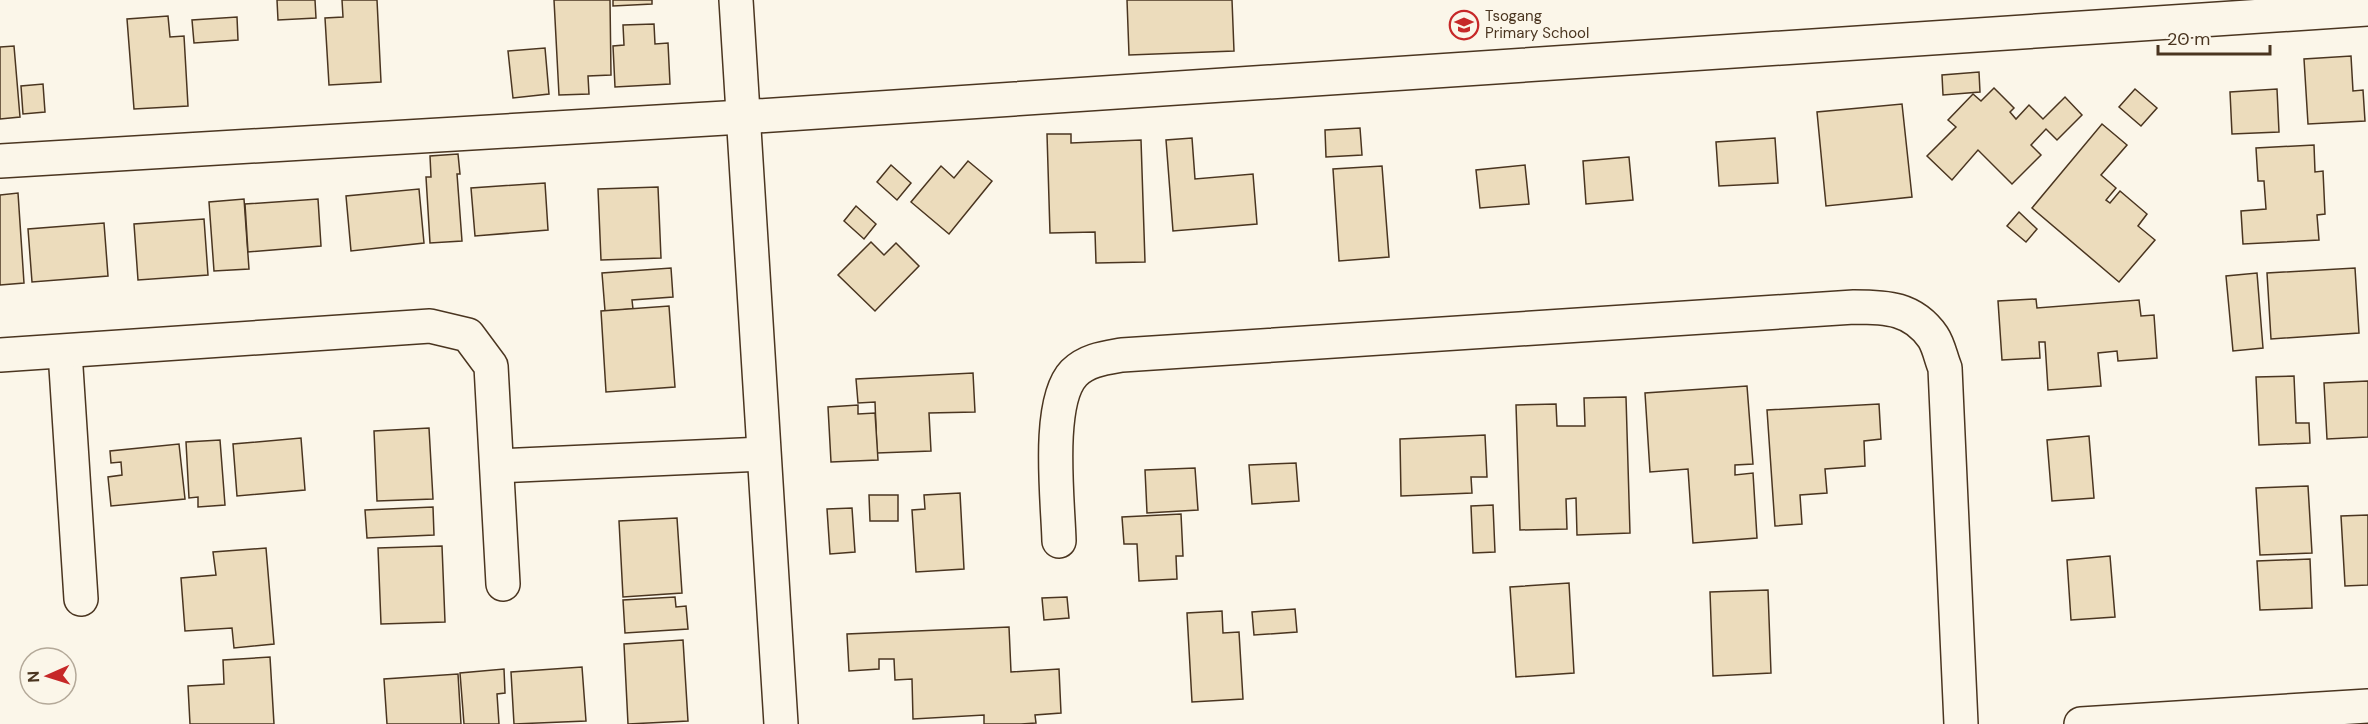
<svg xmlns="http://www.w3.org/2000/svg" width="2368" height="724" font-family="'DM Sans',sans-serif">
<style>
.building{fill:#ecdcbc;stroke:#4a3520;stroke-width:1.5}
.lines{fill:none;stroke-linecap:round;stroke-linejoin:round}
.minor-casing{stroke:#4a3520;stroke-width:36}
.minor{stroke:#fbf6e9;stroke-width:33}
.labels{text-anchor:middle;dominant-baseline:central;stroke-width:4.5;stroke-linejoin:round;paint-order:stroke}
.poi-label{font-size:15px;fill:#4a3520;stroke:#fbf6e9;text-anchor:start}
</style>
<rect width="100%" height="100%" fill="#fbf6e9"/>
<g class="building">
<polygon points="277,0 315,0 316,18 278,20"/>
<polygon points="342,0 377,0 381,82 329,85 325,18 343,17"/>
<polygon points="554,0 610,0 611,75 588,76 589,94 559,95"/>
<polygon points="613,0 652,0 652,4 613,6"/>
<polygon points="1127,0 1232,0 1234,51 1129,55"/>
<polygon points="168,16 170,37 184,36 188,106 134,109 127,19"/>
<polygon points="237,17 238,40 194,43 192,20"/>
<polygon points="654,24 655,44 668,43 670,84 615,87 613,46 624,45 623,25"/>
<polygon points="14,46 20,117 0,119 0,47"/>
<polygon points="545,48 549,94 513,98 508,51"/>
<polygon points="2351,56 2353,91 2363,90 2365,121 2308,124 2304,59"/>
<polygon points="1979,72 1980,92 1943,95 1942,75"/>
<polygon points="43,84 45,112 23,114 21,86"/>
<polygon points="1994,88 2014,108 2010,112 2016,119 2029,105 2043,119 2065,97 2082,115 2057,140 2046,129 2031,145 2041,155 2012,184 1978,150 1952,180 1927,156 1956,127 1948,120 1973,94 1981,101"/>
<polygon points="2135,89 2157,108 2141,126 2119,107"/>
<polygon points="2277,89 2279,132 2232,134 2230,92"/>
<polygon points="1902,104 1912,197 1826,206 1817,112"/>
<polygon points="2102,124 2127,145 2101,175 2116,188 2106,200 2110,203 2120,191 2147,214 2138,226 2155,240 2119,282 2032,208"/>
<polygon points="1360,128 1362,155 1326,157 1325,130"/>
<polygon points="1047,134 1071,134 1071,143 1141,140 1145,262 1096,263 1095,232 1050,233"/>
<polygon points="1192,138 1195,179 1253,174 1257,224 1173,231 1166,140"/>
<polygon points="1775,138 1778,183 1719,186 1716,142"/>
<polygon points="2314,145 2315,172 2323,171 2325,214 2317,215 2319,240 2243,244 2241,211 2266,209 2264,181 2258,181 2256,148"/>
<polygon points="458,154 460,174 457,174 462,241 430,243 426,177 431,177 430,156"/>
<polygon points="1629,157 1633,200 1586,204 1583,161"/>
<polygon points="968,161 992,181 949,234 911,202 941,166 954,178"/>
<polygon points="891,165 911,183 897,200 877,182"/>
<polygon points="1525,165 1529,204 1480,208 1476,170"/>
<polygon points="1382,166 1389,257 1339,261 1333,169"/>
<polygon points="545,183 548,230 475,236 471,188"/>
<polygon points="658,187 661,258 601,260 598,189"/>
<polygon points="419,189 424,243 351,251 346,196"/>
<polygon points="18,193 24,283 0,285 0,195"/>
<polygon points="244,199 249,269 214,271 209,202"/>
<polygon points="318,199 321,246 248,252 245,204"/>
<polygon points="856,206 876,224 864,239 844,221"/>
<polygon points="2019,212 2037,229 2026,242 2007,226"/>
<polygon points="204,219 208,275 138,280 134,224"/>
<polygon points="104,223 108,276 32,282 28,229"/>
<polygon points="871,242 884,255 896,243 919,266 875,311 838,275"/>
<polygon points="671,268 673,297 632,300 633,309 605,311 602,273"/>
<polygon points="2355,268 2359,333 2271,339 2267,273"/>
<polygon points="2257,273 2263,348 2233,351 2226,276"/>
<polygon points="2036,299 2037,308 2139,300 2141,316 2154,315 2157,358 2118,361 2117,351 2098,353 2101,386 2048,390 2045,342 2039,342 2040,358 2002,360 1998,301"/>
<polygon points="669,306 675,387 606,392 601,311"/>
<polygon points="973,373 975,412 929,413 931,451 877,453 875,402 858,403 856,379"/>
<polygon points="2294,376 2296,423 2309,423 2310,443 2259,445 2256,377"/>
<polygon points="2368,381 2368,437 2327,439 2324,383"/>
<polygon points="1747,386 1753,464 1735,465 1735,475 1753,473 1757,538 1693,543 1688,469 1650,472 1645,393"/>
<polygon points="1626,397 1630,533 1577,535 1576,498 1566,499 1567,529 1520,530 1516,405 1556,404 1557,426 1585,426 1584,398"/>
<polygon points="1879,404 1881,439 1864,441 1865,466 1825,469 1827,493 1800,495 1802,524 1775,526 1767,410"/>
<polygon points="858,405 858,414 875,413 878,460 831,462 828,407"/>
<polygon points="429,428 433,499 377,501 374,431"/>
<polygon points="1485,435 1487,477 1471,477 1472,493 1401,496 1400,439"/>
<polygon points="2089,436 2094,498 2052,501 2047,440"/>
<polygon points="301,438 305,490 237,496 233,444"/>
<polygon points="220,440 225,505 198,507 198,497 189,498 186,442"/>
<polygon points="179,444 185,499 111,506 108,477 122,475 121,462 111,463 110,451"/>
<polygon points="1296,463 1299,501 1252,504 1249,465"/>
<polygon points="1195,468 1198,510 1147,513 1145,470"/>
<polygon points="2308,486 2312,553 2260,555 2256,488"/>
<polygon points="960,493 964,569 916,572 912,510 925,509 924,495"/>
<polygon points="869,495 898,495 898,521 870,521"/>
<polygon points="1493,505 1495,552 1473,553 1471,506"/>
<polygon points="433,507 434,535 367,538 365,510"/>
<polygon points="852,508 855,552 830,554 827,509"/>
<polygon points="1181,514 1183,556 1176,556 1177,579 1139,581 1137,544 1124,544 1122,517"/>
<polygon points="2368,515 2368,585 2345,586 2341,516"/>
<polygon points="677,518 682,593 623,597 619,521"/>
<polygon points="442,546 445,622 381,624 378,548"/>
<polygon points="266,548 274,644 234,648 232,628 185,631 181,578 216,575 213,552"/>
<polygon points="2110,556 2115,617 2071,620 2067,560"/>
<polygon points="2310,559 2312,608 2260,610 2257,561"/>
<polygon points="1569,583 1574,673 1516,677 1510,587"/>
<polygon points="1768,590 1771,673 1713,676 1710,592"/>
<polygon points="675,597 676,607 686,606 688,629 625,633 623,600"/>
<polygon points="1067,597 1069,618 1044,620 1042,598"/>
<polygon points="1295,609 1297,632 1254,635 1252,612"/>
<polygon points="1222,611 1223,633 1239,632 1243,699 1192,702 1187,613"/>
<polygon points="1009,627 1011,672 1059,669 1061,713 1035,715 1036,723 1021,724 984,724 984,715 913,719 912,679 895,680 894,659 879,659 879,669 849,671 847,634"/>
<polygon points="683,640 688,721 628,724 624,644"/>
<polygon points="270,657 274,724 190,724 188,686 224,684 223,660"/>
<polygon points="582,667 586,721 514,724 511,672"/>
<polygon points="504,669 505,693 497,694 499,724 464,724 460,673"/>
<polygon points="458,674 461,724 387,724 384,679"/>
</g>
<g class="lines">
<g class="minor-casing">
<g id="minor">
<polyline points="736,0 781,724"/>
<polyline points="0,161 742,117 2368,9"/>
<polyline points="65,352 81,599"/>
<polyline points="0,355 430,326 468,335 491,366 503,584"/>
<polyline points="497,466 763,454"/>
<path d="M1059,541C1058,501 1046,402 1074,373C1087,360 1105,358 1122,355L1854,307C1887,307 1913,308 1933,337C1939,346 1941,359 1945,368L1961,724"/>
<polyline points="2081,724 2368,706"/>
</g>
</g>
<use href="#minor" class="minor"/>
</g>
<defs>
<g id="school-ring" transform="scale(1.5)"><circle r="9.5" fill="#fbf6e9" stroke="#c62828" stroke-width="1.5"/><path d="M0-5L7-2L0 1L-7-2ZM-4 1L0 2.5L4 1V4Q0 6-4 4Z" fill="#c62828"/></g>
</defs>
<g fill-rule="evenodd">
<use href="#school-ring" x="1464" y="25"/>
</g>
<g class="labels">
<g class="poi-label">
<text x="1485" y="16">Tsogang<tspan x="1485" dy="17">Primary School</tspan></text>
</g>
</g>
<g transform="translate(48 676) rotate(267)"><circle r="28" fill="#fbf6e9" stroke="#b4a999" stroke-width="1.5"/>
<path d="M0-4.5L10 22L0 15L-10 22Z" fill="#c62828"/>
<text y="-9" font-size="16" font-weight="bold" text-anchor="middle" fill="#4a3520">N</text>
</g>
<path d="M2158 45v9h112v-9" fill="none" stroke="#4a3520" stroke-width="3"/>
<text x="2167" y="45" font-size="18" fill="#4a3520" stroke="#fbf6e9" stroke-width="4.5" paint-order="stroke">20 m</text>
</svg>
